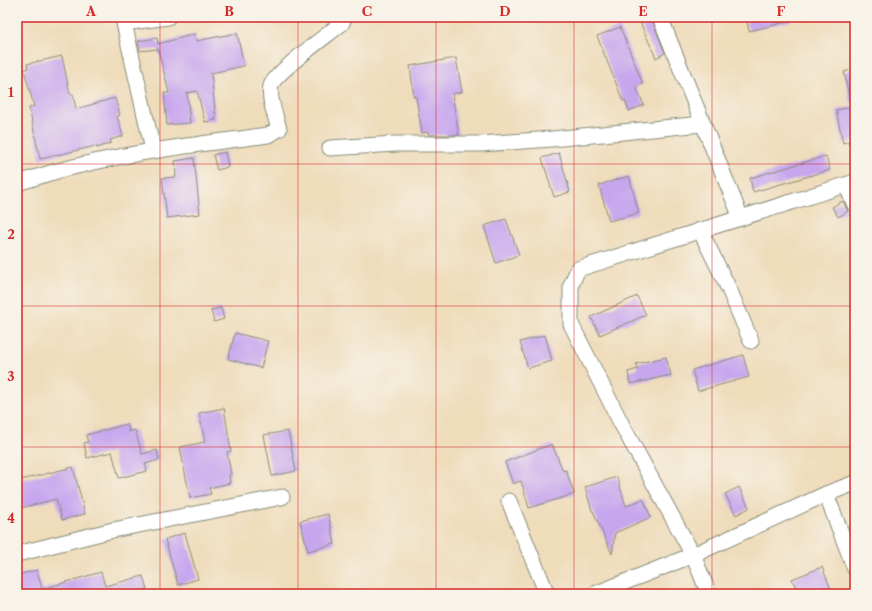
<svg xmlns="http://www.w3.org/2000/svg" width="872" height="611" font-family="'Libre Caslon Text',serif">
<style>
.building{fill:#c7a6ee}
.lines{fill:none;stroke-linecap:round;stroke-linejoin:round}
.minor-casing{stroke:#878c78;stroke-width:17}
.minor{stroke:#fff;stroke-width:15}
.grid{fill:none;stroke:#d62828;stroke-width:1;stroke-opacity:0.55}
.neatline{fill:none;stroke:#d62828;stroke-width:1.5}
.grid-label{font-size:13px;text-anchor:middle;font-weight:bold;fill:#d62828}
</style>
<rect width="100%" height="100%" fill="#f7f3e8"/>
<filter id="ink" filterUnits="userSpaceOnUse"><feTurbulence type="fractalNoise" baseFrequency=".025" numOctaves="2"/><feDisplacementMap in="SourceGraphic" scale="8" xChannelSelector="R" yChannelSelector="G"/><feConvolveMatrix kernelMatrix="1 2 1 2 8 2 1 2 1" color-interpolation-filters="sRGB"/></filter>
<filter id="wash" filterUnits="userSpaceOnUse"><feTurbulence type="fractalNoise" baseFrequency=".012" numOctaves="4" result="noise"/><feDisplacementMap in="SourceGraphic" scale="16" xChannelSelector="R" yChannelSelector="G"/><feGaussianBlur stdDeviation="0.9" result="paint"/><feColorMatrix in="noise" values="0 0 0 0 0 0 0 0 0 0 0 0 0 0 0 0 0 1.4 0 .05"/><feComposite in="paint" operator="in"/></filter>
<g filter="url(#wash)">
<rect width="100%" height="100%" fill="#efdcbb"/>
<g id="blocks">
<g class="building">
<polygon points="651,17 665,53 656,58 640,22"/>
<polygon points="746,17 791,17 791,21 749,31"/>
<polygon points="620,27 643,84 636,87 644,105 629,111 625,100 623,101 597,36"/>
<polygon points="237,33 244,66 211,73 216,120 205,122 197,91 187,93 190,123 167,125 164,93 169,93 158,49 140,51 138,41 157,38 158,44 195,34 196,41"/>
<polygon points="62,56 70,94 73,94 76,109 115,98 120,115 117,116 123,136 110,140 111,143 97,148 96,146 40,159 29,108 34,106 24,70 28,68 27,64"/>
<polygon points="456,58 462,92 452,94 459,135 429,135 428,132 422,133 416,97 414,97 410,66"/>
<polygon points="855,69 855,102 850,102 844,72"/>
<polygon points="855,106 855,140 843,143 836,110"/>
<polygon points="225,152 228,167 217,170 213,155"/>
<polygon points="559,153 570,192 554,197 542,158"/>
<polygon points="826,156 830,170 753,192 750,178"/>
<polygon points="194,158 200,214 167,218 162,178 176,177 175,161"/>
<polygon points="629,176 639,213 609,221 599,185"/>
<polygon points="843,201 848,211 838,217 832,207"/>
<polygon points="506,219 519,255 496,263 484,226"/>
<polygon points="637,296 646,315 600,335 591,317"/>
<polygon points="221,308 224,319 214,322 211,310"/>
<polygon points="235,333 268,341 261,368 228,359"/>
<polygon points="545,335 552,361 528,368 520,342"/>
<polygon points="743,355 749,377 698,391 692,370"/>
<polygon points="666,357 671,375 630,384 628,372 638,369 636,364"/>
<polygon points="224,408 231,451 227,452 231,474 229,475 230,483 209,488 211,494 190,498 180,447 205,442 199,413"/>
<polygon points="127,424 129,432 135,430 142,454 157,450 159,460 145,464 147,471 119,478 112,452 87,458 84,443 88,442 86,435"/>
<polygon points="288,431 296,471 272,476 264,435"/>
<polygon points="552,444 563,471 566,470 574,494 529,508 521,481 513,484 505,462"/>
<polygon points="73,467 85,514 62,520 56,499 17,509 17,481"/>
<polygon points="617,477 626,506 643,499 651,517 615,533 612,554 593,511 592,511 585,487"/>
<polygon points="739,487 749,508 736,515 725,494"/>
<polygon points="328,514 335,544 308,551 300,521"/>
<polygon points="185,533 198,579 178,585 165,539"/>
<polygon points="822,567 833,594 799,594 792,579"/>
<polygon points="37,570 42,589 101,572 105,586 143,576 147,589 130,594 17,594 17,575"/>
</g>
</g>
</g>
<g filter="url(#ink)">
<use href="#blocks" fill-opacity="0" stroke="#878c78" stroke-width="1"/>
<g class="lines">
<g class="minor-casing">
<g id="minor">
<polyline points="660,17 741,218"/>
<polyline points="330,148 396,144 481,144 552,139 702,124"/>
<polyline points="153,150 124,23 168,17"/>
<path d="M17,183C35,178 54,171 73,167C137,151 203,144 268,135L279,129C276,117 268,98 271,86C274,73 329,34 342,23L344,17"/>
<polyline points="846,185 855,205"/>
<polyline points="700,230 729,289 751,341"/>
<polyline points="826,494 855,569"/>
<polyline points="509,501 547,594"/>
<polyline points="17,554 113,530 282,497"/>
<polyline points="595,594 693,555 622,425 571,324 571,285 578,269 855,182"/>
<polyline points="709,594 693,555 826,494 855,483"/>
</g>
</g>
<use href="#minor" class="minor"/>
</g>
</g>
<path class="grid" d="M160,17V594M298,17V594M436,17V594M574,17V594M712,17V594M17,164H855M17,306H855M17,447H855"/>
<rect width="872" height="611" fill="none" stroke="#f7f3e8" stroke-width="44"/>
<rect x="22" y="22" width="828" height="567" class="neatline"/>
<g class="grid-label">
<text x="91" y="16">A</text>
<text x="229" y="16">B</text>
<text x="367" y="16">C</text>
<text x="505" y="16">D</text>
<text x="643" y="16">E</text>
<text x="781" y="16">F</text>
<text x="11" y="97">1</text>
<text x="11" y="239">2</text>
<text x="11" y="381">3</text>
<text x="11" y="523">4</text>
</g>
</svg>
